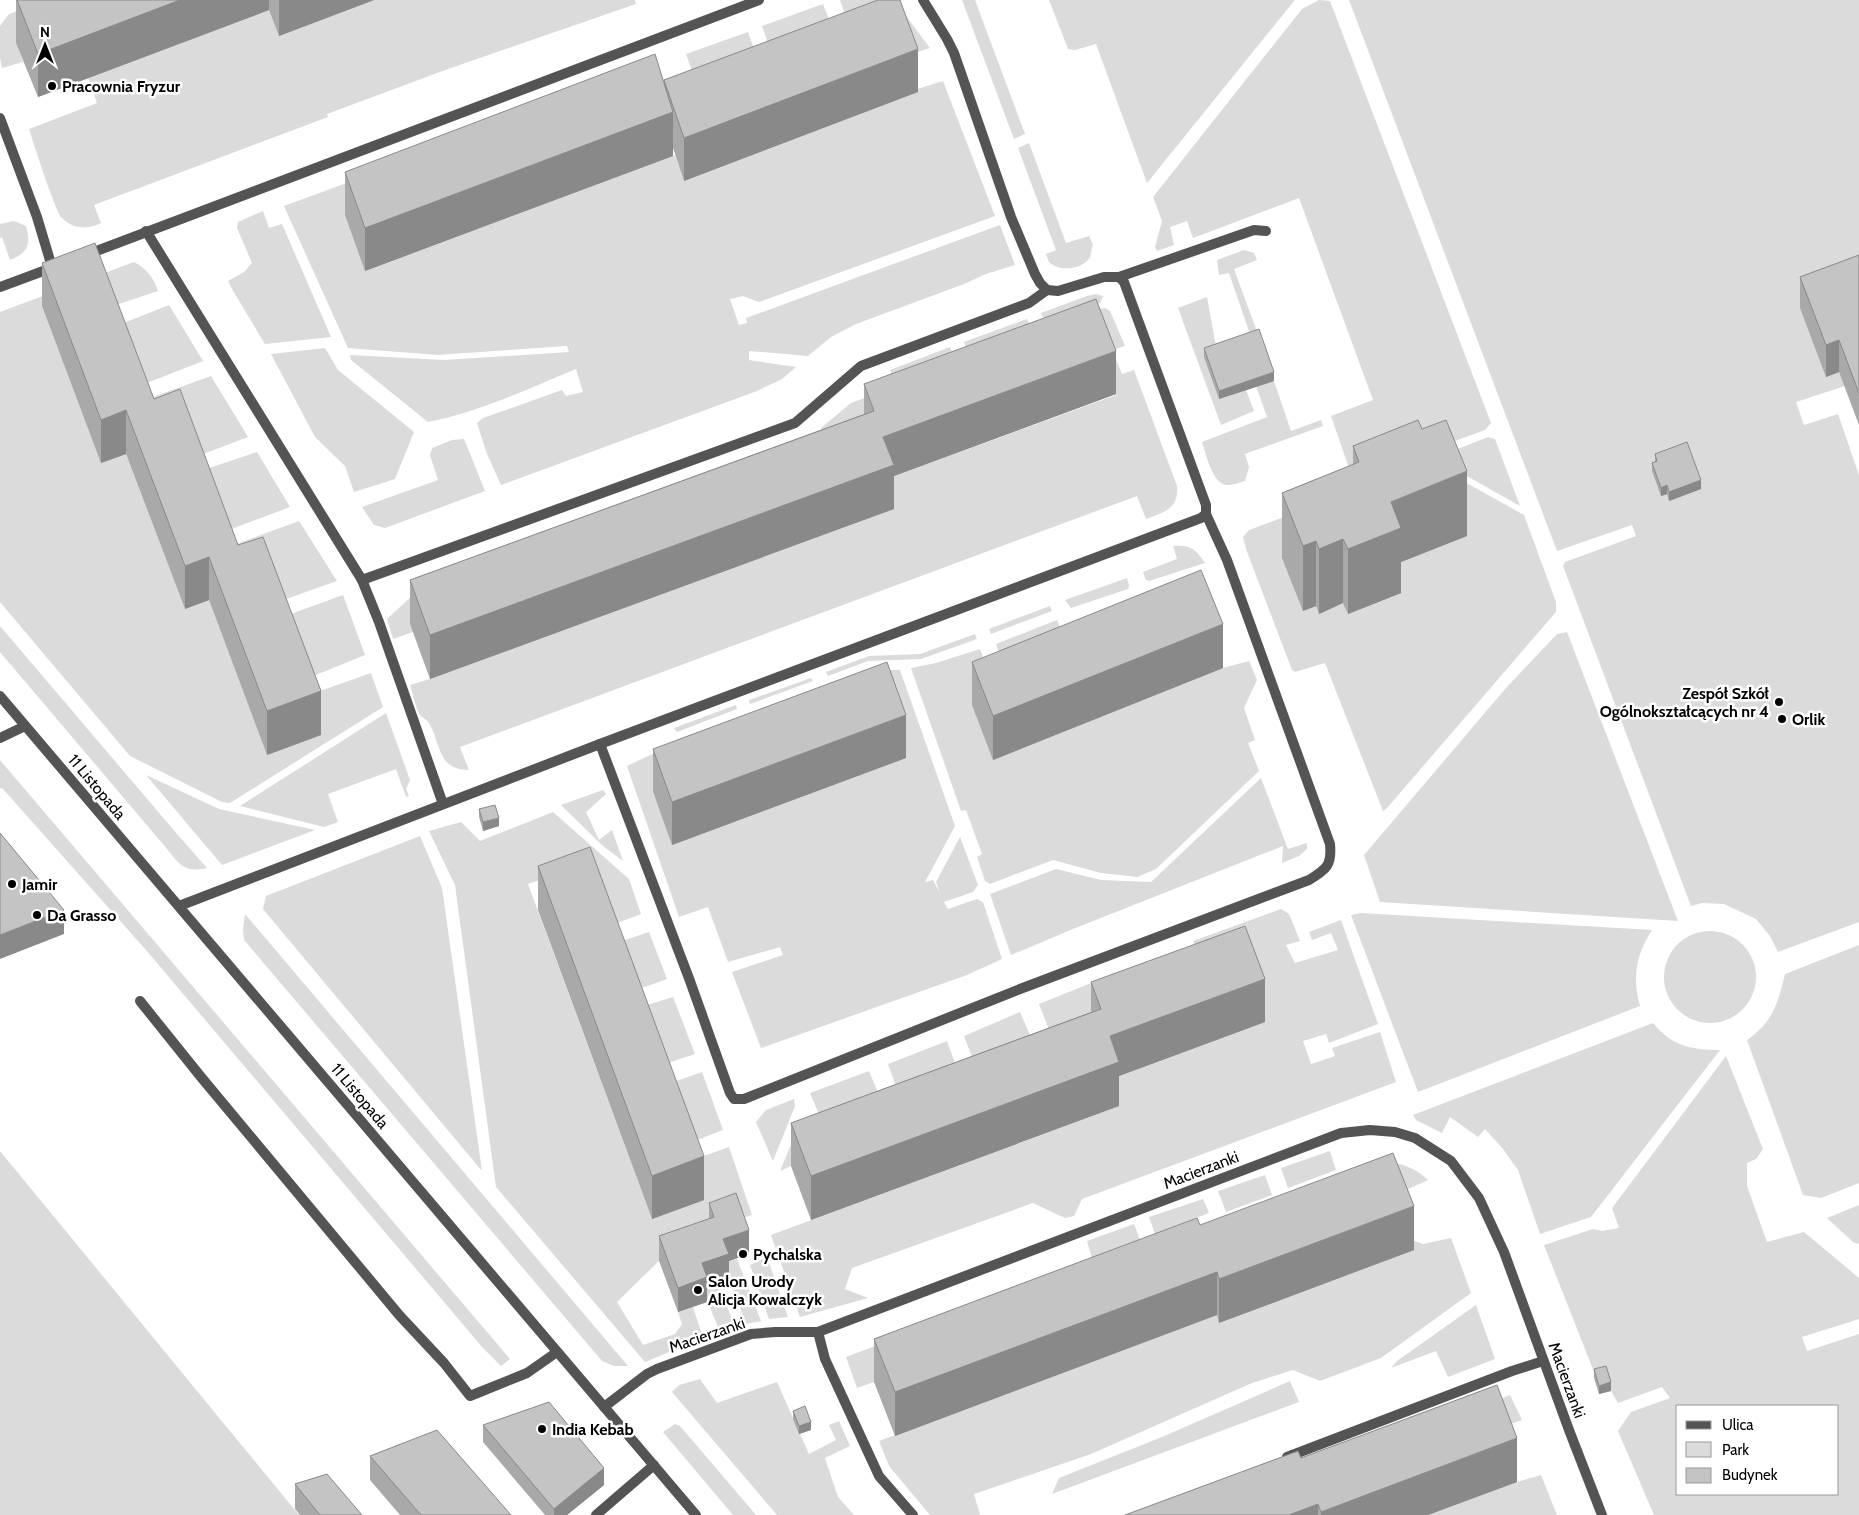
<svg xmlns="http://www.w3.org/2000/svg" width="1859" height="1515" font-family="Cabin,sans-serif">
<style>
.green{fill:#dbdbdb;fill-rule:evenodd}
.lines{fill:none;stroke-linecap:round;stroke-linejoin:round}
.service{stroke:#545454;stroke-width:10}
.minor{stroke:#545454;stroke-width:10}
.tertiary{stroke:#545454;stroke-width:10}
.wall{fill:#a9a9a9}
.shaded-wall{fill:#898989}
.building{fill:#c4c4c4;stroke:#898989}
.poi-dot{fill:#000;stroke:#fff;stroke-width:2}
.labels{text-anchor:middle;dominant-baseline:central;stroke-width:5;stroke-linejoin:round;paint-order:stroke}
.poi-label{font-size:16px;font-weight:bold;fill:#000;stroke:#fff;text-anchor:start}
.street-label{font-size:16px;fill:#000;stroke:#fff}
</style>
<rect width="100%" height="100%" fill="#fff"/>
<g class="green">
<polygon points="45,0 17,43 23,62 2,68 0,58 0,26 9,14"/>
<path d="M374,0H635L636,4L448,69L327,114L328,117L94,205L101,223C87,230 73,229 62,218C55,211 34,144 29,129L97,103L88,78L269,10L279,35Z"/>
<polygon points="840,0 899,0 903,12 930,48 905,56 858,51"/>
<polygon points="962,0 975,0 1025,134 1014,139"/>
<polygon points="1049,0 1294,0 1294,1 1147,183 1096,44 1075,50 1068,49"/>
<polygon points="1319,0 1330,1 1491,423 1485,430 1360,476 1350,471 1331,416 1373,400 1299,198 1193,238 1187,221 1170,227 1174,245 1157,251 1155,247 1162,221 1153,197 1302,9"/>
<polygon points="1349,0 1859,0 1859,286 1839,372 1845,386 1796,402 1804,425 1838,414 1859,475 1859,922 1778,952 1770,936 1756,919 1724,904 1702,903 1691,906 1563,566 1565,562 1636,536 1632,525 1557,551"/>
<polygon points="823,4 843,56 781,80 762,26"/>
<polygon points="748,32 767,85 705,108 686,54"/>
<path d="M943,81L995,216L759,302L743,296L730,299L739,325L747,323L746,318L1000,225L1015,265L986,274L964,284L856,324L831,337L808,356L749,351V360L796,367L782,379L757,391L501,485L487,454L477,423L483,418L562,390L566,396L583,392L576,369C528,389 479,412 428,422L351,360L350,355L444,360L569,352L567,346L437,355L348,348L284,206L363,177L365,271L673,156L675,155L684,181L918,92L917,89Z"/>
<path d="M1029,143L1066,243L1089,236L1093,245C1092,248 1091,253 1090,257C1083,270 1059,272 1049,262C1048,259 1047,257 1046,254L1056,250L1018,148Z"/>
<polygon points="263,211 269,228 282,224 331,337 265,344 232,289 228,281 244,272 252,263 237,228 238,222"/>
<path d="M14,221L26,226C31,245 28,253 10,260L2,237L0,238V224Z"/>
<polygon points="1244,250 1254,253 1257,260 1234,269 1259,337 1252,340 1229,273 1219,275 1217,260"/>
<path d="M134,262C146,268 154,278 158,291L104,309L126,454L185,609L209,600L267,754L306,696L371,673L383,707L230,803L222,802L130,756L0,602V312Z"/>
<polygon points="1096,294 1103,296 1100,303 1045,322 1041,313 1087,296"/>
<polygon points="1207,297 1217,352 1219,399 1246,390 1254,411 1221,425 1178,308"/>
<polygon points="169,305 203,361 134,388 111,328"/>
<polygon points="1105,308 1110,311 1125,346 1101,354 1099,309"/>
<polygon points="1027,319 1030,325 968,352 964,342"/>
<polygon points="950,347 954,357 893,379 890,370"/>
<polygon points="325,348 338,370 414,432 395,479 354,492 345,466 315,437 271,354"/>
<path d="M1115,357L1122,374L1134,370L1177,486C1179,509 1164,512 1146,519L1137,496L460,747L469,770C437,770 441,743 429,723C427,719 422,718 420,715C415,707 413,694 410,685L430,679L894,509L883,480L1116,395Z"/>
<polygon points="211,376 248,437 190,459 139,402"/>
<path d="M1274,381L1291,431L1321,420L1323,426L1245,454L1249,467L1245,481C1240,482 1234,485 1229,485C1213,487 1206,454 1202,442L1267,417L1256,386Z"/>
<polygon points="881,392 834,468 821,428 851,403"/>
<polygon points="1488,437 1495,439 1520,506 1435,458"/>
<polygon points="464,439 485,491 385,528 374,525 362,507 438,480 430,455 432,448 452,440"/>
<polygon points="257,452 290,507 218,534 195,473"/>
<polygon points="1427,461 1524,515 1556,602 1556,612 1387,808 1383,811 1325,663 1295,672 1292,670 1246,549 1243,537 1249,530 1300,511 1316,606 1319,613 1343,603 1391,566"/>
<polygon points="299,521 337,581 272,604 223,549"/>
<path d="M1173,546C1190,545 1195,548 1205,563L1149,581L1146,580L1143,572L1177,559Z"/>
<polygon points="1127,578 1129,585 1128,589 1071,608 1065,600"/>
<polygon points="424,585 434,615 410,623 413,632 393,639 387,619"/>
<polygon points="343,595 365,655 301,681 277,619"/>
<polygon points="1050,606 1052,611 991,634 989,629"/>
<polygon points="1057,620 1074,664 1012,690 996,644"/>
<path d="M0,626L177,834L207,868C181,874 178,861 162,843L0,652Z"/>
<polygon points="1567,632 1678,921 1380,902 1364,855 1506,688 1557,634"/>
<polygon points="975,634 977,639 921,659 868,661 828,676 826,672 869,656 920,654"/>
<polygon points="980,649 998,695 1223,668 1249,661 1257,680 1244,708 1255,740 1248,743 1259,771 1156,869 1137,877 1101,873 1053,860 990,884 985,881 977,857 982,854 966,810 961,811 911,668 936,663"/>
<polygon points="870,670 900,670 955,826 925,882 933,880 940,893 936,882 960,837 978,885 973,892 944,902 948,909 977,899 983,902 1002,959 967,975 761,1048 732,972 783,955 780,947 728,962 708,907 679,917 627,766 663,749 653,793 673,845"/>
<polygon points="811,678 813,681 750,704 749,700"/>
<polygon points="736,705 737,709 677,732 674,728"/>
<polygon points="386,713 410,780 406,789 409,796 406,797 396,769 328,794 338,822 324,827 240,806"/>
<polygon points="0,760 510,1359 501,1366 483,1348 146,950 3,789 0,788"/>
<polygon points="146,775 219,809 315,830 222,865"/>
<polygon points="1261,778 1288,849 1307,843 1307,849 1299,856 1282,863 1283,846 1073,929 1011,955 990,894 1056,869 1101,880 1151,882"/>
<polygon points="603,790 606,794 586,812 599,840 612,830 623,861 603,846 561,805"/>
<polygon points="553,812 629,879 641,914 604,928 561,873 528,884 652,1219 690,1161 729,1147 752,1215 737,1220 659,1261 617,1302 643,1345 675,1334 682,1324 678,1312 693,1307 703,1338 645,1362 496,1187 455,885 429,831 461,822 480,841"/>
<polygon points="420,836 442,888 482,1171 263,909 266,896"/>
<polygon points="1281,909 1289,914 1300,941 1286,945 1295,963 1338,950 1331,933 1312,940 1309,932 1341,920 1378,1024 1329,1043 1326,1034 1303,1041 1311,1064 1335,1056 1332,1048 1380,1032 1396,1082 1082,1199 1074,1216 1065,1218 1033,1203 852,1268 845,1289 868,1298 800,1317 771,1235 1119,1106 1110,1080 1207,983 1193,941"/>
<path d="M1361,913L1652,930C1636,955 1632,977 1640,1006L1418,1092L1351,915Z"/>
<polygon points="245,914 628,1366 614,1366 602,1361 244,940 243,930"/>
<circle cx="1710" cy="977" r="46"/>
<polygon points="649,932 667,979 628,993 610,945"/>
<path d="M1859,945V1183L1821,1198L1803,1195L1747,1040C1773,1022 1778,1003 1785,974Z"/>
<polygon points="1101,979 1117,1014 1063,1066 1039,1004"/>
<polygon points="673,997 695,1054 656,1067 634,1009"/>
<polygon points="1020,1012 1046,1072 986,1094 964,1036"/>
<path d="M1653,1023C1672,1046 1691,1050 1720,1050L1591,1217L1540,1234L1518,1170L1503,1149L1485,1129L1478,1137L1450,1117L1442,1133L1416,1120L1413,1115Z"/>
<polygon points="947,1041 969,1101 909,1123 888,1064"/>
<path d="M1726,1056L1763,1149L1756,1159L1747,1163V1186L1767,1242L1804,1232L1859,1278V1319L1802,1337L1807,1351L1859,1334V1515H1654L1618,1431L1631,1412L1670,1398L1662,1387L1618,1403L1611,1391L1606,1374L1596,1377L1544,1245L1593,1229L1602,1231L1619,1228L1612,1208ZM1678,1406H1838V1494H1678Z"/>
<polygon points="869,1071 893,1129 834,1150 810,1093"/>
<polygon points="702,1072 723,1130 684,1145 662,1086"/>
<polygon points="794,1099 795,1106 773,1161 756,1122 766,1110"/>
<polygon points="801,1120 791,1166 780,1171"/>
<polygon points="0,1151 299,1515 0,1515"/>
<polygon points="1330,1151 1336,1170 1288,1188 1281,1168"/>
<path d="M1390,1162C1404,1164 1418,1170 1428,1180L1393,1196Z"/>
<polygon points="1265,1175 1272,1195 1226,1212 1218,1191"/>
<polygon points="1203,1199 1209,1213 1155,1234 1149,1217"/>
<polygon points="1859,1205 1859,1244 1853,1242 1827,1218"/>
<polygon points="1134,1224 1142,1245 1093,1262 1087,1241"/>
<polygon points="1451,1238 1471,1293 1381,1358 1320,1381 1293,1370 1252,1383 1091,1454 974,1494 980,1515 930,1515 889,1466 879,1441 1217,1315 1220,1323 1413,1250 1409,1239 1423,1244"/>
<polygon points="767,1257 788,1317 769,1319 750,1265"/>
<polygon points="737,1259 761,1321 746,1324 723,1263"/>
<polygon points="718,1283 735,1327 720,1332 702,1288"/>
<polygon points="1476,1305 1495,1359 1448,1377 1436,1351 1391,1368 1397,1361"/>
<polygon points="886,1342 899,1373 857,1388 846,1357"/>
<polygon points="700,1379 717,1403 777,1382 809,1454 836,1440 829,1425 839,1421 850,1446 825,1458 838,1497 854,1515 777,1515 672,1392 679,1385"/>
<polygon points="1290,1381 1299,1402 1052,1494 1059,1478 1162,1437"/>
<polygon points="1510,1395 1522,1420 1497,1429 1464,1414"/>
<polygon points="675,1424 680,1426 756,1515 733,1515 663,1432"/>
<polygon points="1541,1475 1557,1515 1428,1515 1517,1482"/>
</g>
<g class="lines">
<g class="service">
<polyline points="0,118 37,217 52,267"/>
<polyline points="146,231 362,580 379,622 443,804"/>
<polyline points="1119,277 1254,230 1266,231"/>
<polyline points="362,580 795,423 861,366 1029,303 1047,290"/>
<polyline points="0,738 25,726"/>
<path d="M600,744L690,981L730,1093L734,1099H744L1020,989L1309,880C1327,869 1332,865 1330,844L1227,560L1206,514"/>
<polyline points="140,1001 201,1077 400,1316 444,1363 470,1396 527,1373 557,1352"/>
<polyline points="818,1332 825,1359 879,1476 913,1515"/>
<polyline points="1287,1457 1512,1371 1543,1361"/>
<polyline points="596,1515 654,1465"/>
</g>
<g class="minor">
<polyline points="86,255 759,0"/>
<polyline points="0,287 54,267"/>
<polyline points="179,906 600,744 1201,518 1206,514 1206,505 1124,282 1119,277 1104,277 1058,291 1047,290 1040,283 1035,274 1011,217 954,53 947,39 923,0"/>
<polyline points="604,1407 647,1374 657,1369 751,1334 775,1332 818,1332 1341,1133 1370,1130 1395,1132 1415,1138 1451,1161 1479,1198 1504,1252 1569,1430 1602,1515"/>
</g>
<polyline class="tertiary" points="0,696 696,1515"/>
</g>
<g class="wall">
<polygon points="16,0 374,0 279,36 269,10 38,97 16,43"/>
<polygon points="664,80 918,92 684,181 673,148 673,156 365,271 345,215 345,172 664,85"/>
<polygon points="1859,255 1859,425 1839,372 1826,377 1800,308 1800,277"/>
<polygon points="42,263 154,399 238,545 321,735 267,755 209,600 185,609 126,454 101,463 42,306"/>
<polygon points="1204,348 1274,381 1219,399 1204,357"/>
<polygon points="864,384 1116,394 894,476 894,509 430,679 410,624 410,580 864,414"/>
<polygon points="1353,446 1467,536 1401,562 1401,593 1348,614 1343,603 1319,614 1316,606 1303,611 1282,558 1282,493 1353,465"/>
<polygon points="1655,454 1701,489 1669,501 1667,494 1661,496 1652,471 1652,463 1655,462"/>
<polygon points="972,662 1223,668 993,760 972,705"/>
<polygon points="653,749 906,758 672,845 653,792"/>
<polygon points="479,809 499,826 483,831 479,817"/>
<polygon points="538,866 704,1200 652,1219 538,910"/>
<polygon points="1091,982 1265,1022 1119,1076 1119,1106 811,1220 791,1166 791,1123 1091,1012"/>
<polygon points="709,1203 749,1254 729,1261 729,1278 707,1286 707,1302 678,1312 659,1261 659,1236 709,1219"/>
<polygon points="1200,1225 1414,1250 1219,1323 1217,1315 895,1436 874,1382 874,1339"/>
<polygon points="1594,1369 1611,1391 1599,1394 1594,1378"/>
<polygon points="793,1411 811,1430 799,1434 793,1419"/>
<polygon points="483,1425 604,1485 567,1515 545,1515 483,1442"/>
<polygon points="370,1456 511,1515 400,1515 370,1480"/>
<polygon points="1301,1458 1517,1482 1428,1515 1125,1515"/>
<polygon points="295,1484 362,1515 300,1515 295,1509"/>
</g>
<g class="shaded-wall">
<polygon points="180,0 269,0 269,10 38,97 38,54"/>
<polygon points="279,0 374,0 279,36"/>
<polygon points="918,49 918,92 684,181 684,138"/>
<polygon points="673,112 673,156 365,271 365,228"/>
<polygon points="1839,340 1839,372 1826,377 1826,345"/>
<polygon points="1116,351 1116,394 894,476 894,509 430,679 430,635 883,437"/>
<polygon points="1274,372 1274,381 1219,399 1219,391"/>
<polygon points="126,410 126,454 101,463 101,420"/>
<polygon points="1467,471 1467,536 1401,562 1401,593 1348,614 1348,549 1391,502"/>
<polygon points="1701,480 1701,489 1669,501 1669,492"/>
<polygon points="1667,485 1667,494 1661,496 1661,488"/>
<polygon points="1343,539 1343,603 1319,614 1319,549"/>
<polygon points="1316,541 1316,606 1303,611 1303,546"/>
<polygon points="209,557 209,600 185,609 185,566"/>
<polygon points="1223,624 1223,668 993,760 993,716"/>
<polygon points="321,691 321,735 267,755 267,711"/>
<polygon points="906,715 906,758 672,845 672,802"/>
<polygon points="499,818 499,826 483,831 483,822"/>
<polygon points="64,910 64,934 0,959 0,935"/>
<polygon points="1265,979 1265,1022 1119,1076 1119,1106 811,1220 811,1176 1110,1036"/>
<polygon points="704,1156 704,1200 652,1219 652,1176"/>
<polygon points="1414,1206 1414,1250 1219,1323 1219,1279"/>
<polygon points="749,1230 749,1254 729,1261 729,1278 707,1286 707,1302 678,1312 678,1288 702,1263 723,1239"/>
<polygon points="1217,1272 1217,1315 895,1436 895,1392"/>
<polygon points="1611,1382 1611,1391 1599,1394 1599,1386"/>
<polygon points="811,1422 811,1430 799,1434 799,1426"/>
<polygon points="1517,1438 1517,1482 1428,1515 1321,1515 1321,1512"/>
<polygon points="604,1468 604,1485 567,1515 554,1515 554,1509"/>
<polygon points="1318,1504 1318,1515 1289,1515"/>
</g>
<g class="building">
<polygon points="17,0 180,0 38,54"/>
<polygon points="878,0 900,0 918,49 684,138 664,80"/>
<polygon points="655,54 673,112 365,228 345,172"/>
<polygon points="95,243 154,399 180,389 238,545 263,537 321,691 267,711 209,557 185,566 126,410 101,420 42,263"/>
<polygon points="1859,255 1859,393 1839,340 1826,345 1800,277"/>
<polygon points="1096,299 1116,351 883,437 894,465 430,635 410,580 874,411 864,384"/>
<polygon points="1259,329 1274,372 1219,391 1204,348"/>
<polygon points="1418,420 1422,429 1446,420 1467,471 1391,502 1401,528 1348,549 1343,539 1319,549 1316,541 1303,546 1282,493 1359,462 1353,446"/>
<polygon points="1687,442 1701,480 1669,492 1667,485 1661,488 1652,463 1657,461 1655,454"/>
<polygon points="1201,570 1223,624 993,716 972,662"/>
<polygon points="887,662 906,715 672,802 653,749"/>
<polygon points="495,805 499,818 483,822 479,809"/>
<polygon points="0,833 64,910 0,935"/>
<polygon points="590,847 704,1156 652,1176 538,866"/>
<polygon points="1245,926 1265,979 1110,1036 1119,1062 811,1176 791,1123 1101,1009 1091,982"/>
<polygon points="1393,1153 1414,1206 1219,1279 1217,1272 895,1392 874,1339 1197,1218 1200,1225"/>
<polygon points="736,1193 749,1230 723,1239 729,1254 702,1263 707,1277 678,1288 659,1236 714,1217 709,1203"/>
<polygon points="1606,1366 1611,1382 1599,1386 1594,1369"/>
<polygon points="1497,1385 1517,1438 1321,1512 1318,1504 1289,1515 1125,1515 1298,1451 1301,1458"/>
<polygon points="549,1402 604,1468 554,1509 483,1425"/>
<polygon points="805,1406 811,1422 799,1426 793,1411"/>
<polygon points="437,1430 511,1515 421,1515 370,1456"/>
<polygon points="327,1474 362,1515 320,1515 295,1484"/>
</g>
<g class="poi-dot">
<circle cx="52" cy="86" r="5"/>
<circle cx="1779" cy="702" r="5"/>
<circle cx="1782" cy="719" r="5"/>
<circle cx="12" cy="884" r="5"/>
<circle cx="37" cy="915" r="5"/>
<circle cx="743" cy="1254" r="5"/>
<circle cx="698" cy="1290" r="5"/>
<circle cx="542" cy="1429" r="5"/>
</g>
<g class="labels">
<g class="poi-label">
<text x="62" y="86">Pracownia Fryzur</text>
<text x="1769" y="693" text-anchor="end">Zespół Szkół<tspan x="1769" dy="18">Ogólnokształcących nr 4</tspan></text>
<text x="1792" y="719">Orlik</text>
<text x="22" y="884">Jamir</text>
<text x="47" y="915">Da Grasso</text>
<text x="753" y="1254">Pychalska</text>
<text x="708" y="1281">Salon Urody<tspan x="708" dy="18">Alicja Kowalczyk</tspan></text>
<text x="552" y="1429">India Kebab</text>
</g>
<g class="street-label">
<text transform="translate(97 787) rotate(50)">11 Listopada</text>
<text transform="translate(360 1096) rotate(50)">11 Listopada</text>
<text transform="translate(1201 1170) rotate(-21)">Macierzanki</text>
<text transform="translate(707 1335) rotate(-19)">Macierzanki</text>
<text transform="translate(1567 1380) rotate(70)">Macierzanki</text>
</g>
</g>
<rect x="1676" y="1405" width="162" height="90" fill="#ffffff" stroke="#999999"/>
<rect x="1686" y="1421" width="25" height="8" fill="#545454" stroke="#999999"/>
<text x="1722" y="1430" font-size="15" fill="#000000">Ulica</text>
<rect x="1686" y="1442" width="25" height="15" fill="#dbdbdb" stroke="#999999"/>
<text x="1722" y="1455" font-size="15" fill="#000000">Park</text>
<rect x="1686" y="1468" width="25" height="15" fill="#c4c4c4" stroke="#999999"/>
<text x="1722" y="1480" font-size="15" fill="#000000">Budynek</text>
<g transform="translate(45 45)" stroke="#ffffff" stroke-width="4" paint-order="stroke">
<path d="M0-4L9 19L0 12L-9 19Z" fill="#000000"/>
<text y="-8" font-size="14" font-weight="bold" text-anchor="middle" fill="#000000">N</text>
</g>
</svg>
